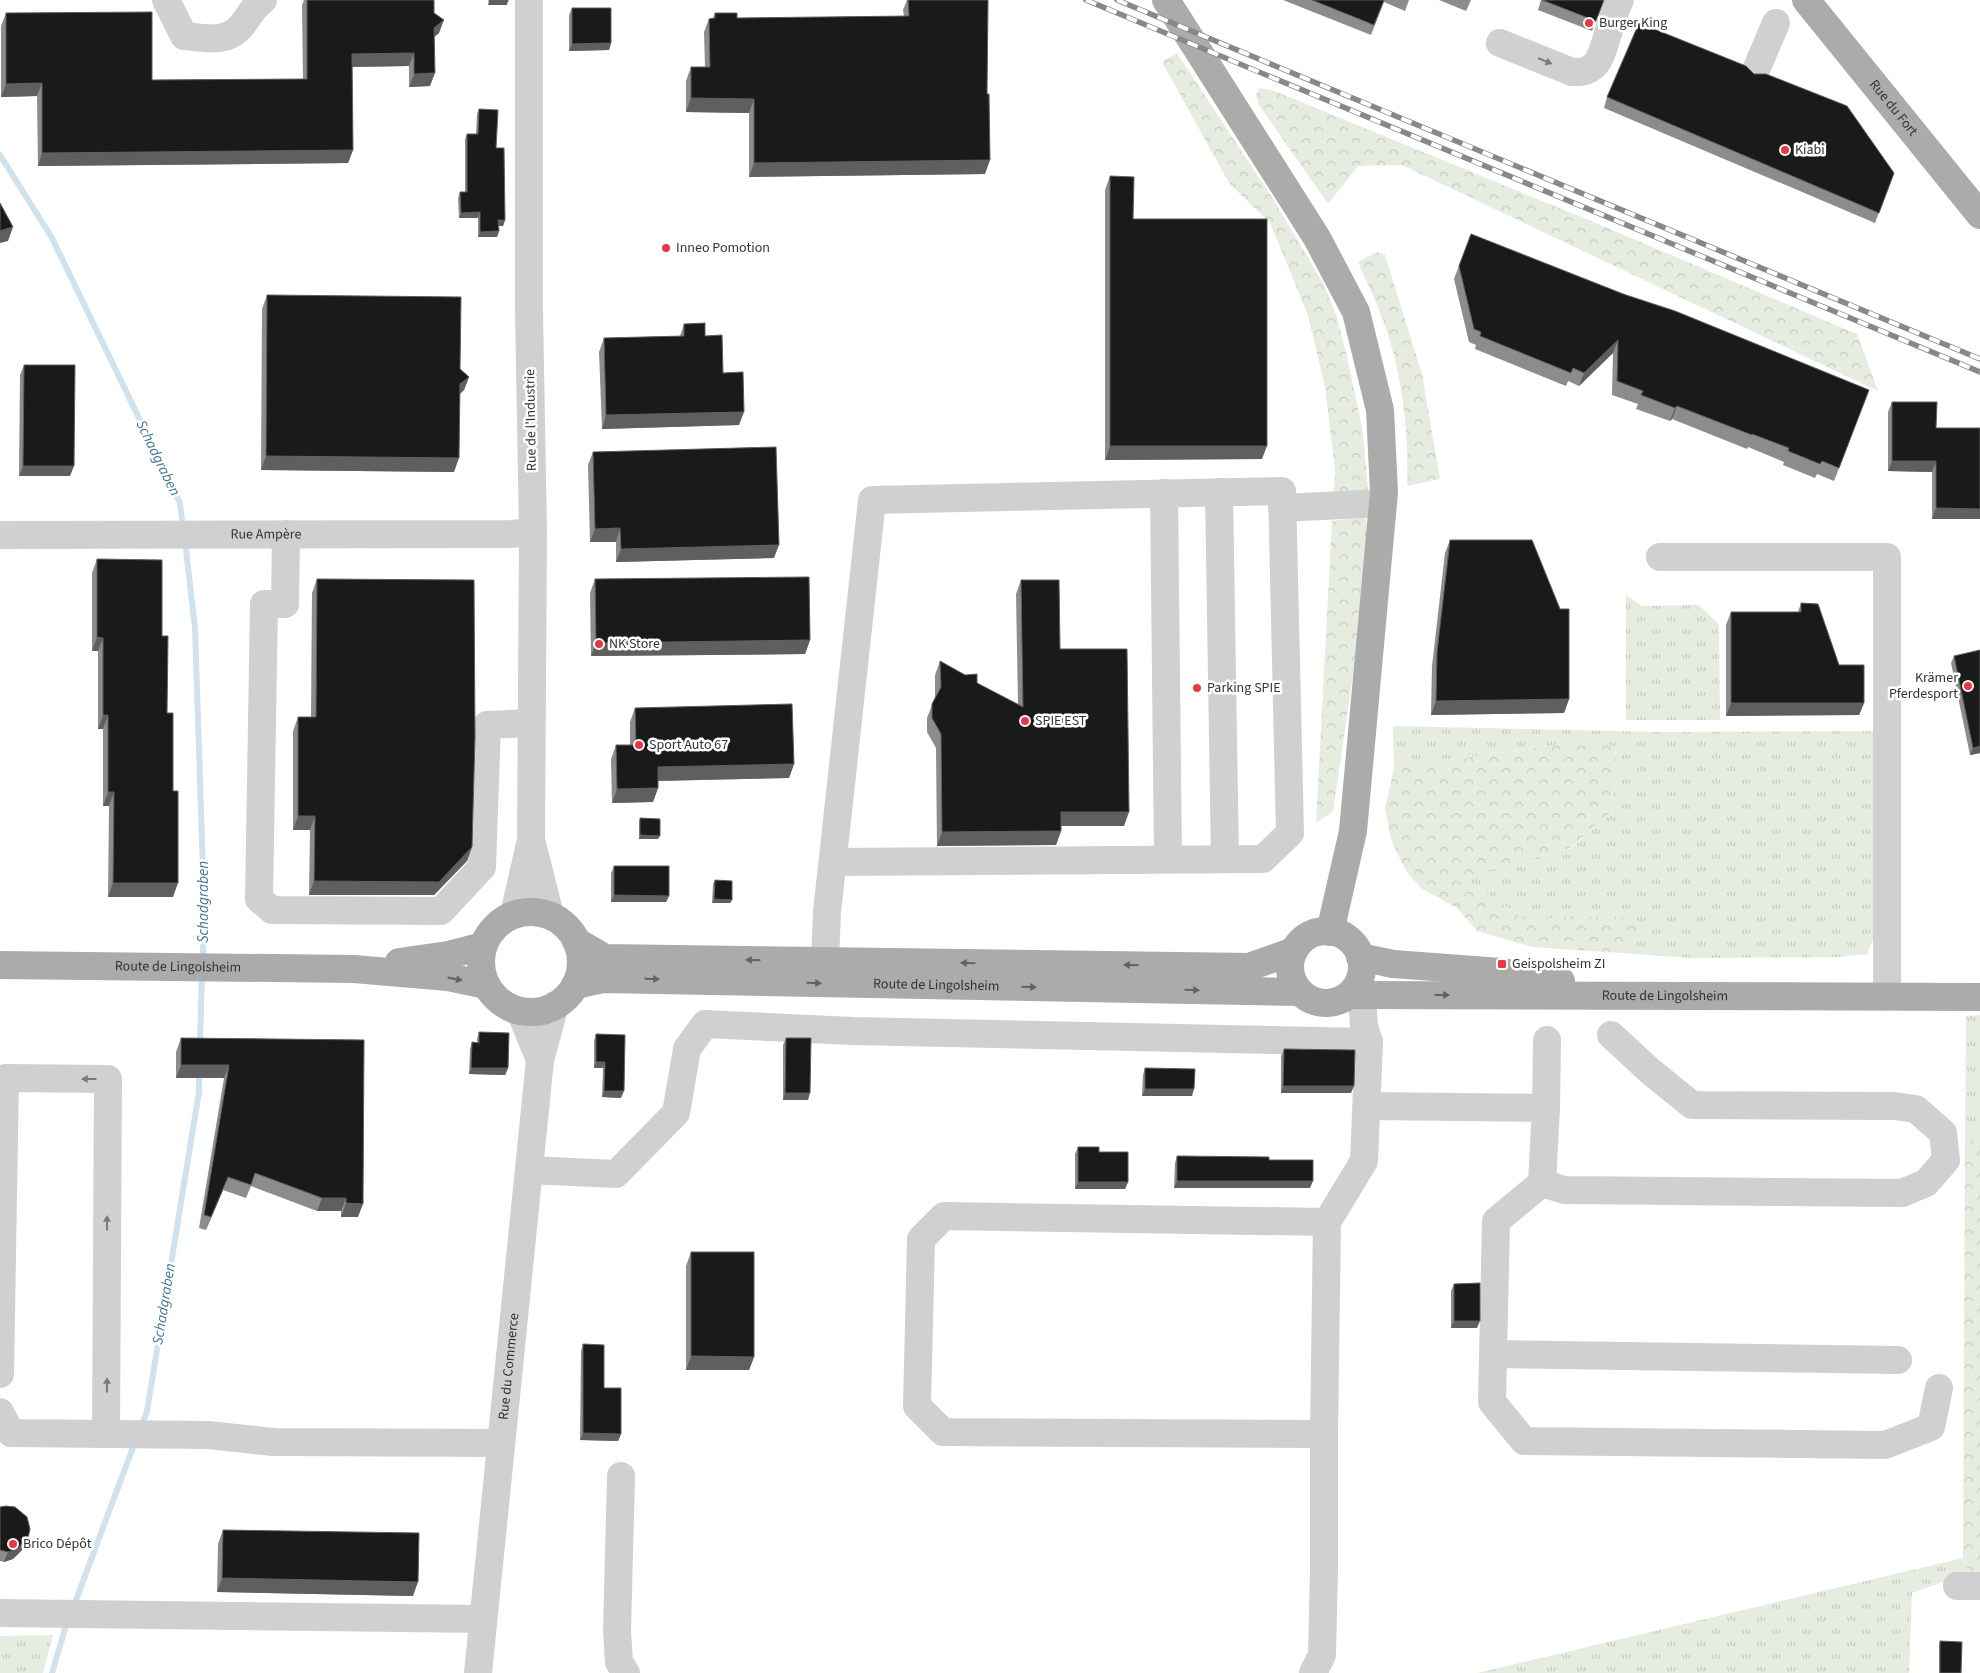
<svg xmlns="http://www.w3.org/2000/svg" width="1980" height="1673" font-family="'Source Sans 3',sans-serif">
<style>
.grass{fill:url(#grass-tufts)}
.forest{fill:url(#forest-crowns)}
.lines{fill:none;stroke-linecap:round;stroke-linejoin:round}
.stream{stroke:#cfe2ee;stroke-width:6}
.minor{stroke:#d0d0d0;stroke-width:28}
.major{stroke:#ababab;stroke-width:28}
.rail-casing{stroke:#888;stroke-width:5.5}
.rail{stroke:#fff;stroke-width:4;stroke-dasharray:11;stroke-linecap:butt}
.wall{fill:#8c8c8c}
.shaded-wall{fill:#5f5f5f}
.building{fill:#1a1a1a;stroke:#5f5f5f}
.oneway{fill:#7a7a7a}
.oneway2{fill:#636363}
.poi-dot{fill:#e63946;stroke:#fff;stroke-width:2}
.labels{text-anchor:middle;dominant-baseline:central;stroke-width:5;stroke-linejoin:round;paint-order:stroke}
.poi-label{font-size:14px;fill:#333;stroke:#fff;text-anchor:start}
.street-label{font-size:14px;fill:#333;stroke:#fff}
.water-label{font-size:15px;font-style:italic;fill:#3f7597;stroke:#fff}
</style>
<defs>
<pattern id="grass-tufts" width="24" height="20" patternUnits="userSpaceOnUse" patternTransform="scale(1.25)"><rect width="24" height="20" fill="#e6ecdf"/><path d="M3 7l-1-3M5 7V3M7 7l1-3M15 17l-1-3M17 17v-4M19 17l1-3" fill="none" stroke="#c6cbc0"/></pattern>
<pattern id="forest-crowns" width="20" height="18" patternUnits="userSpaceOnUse" patternTransform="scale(1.25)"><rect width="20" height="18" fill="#e6ecdf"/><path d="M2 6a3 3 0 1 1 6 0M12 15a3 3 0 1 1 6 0" fill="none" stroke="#c6cbc0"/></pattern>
</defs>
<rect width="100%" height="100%" fill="#fff"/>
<g class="grass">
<polygon points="1626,595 1642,606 1699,605 1719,625 1720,720 1626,720"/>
<polygon points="1393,726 1655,732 1877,731 1877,931 1867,954 1839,957 1691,958 1622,953 1637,942 1625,917 1570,916 1527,921 1463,877 1571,848 1613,811 1616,755 1603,738 1394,768"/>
<polygon points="1980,1015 1980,1136 1965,1144 1966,1016"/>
<polygon points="1963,1558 1968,1573 1912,1593 1909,1673 1477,1673"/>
<polygon points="53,1635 43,1673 0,1673 0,1636"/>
</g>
<g class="forest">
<polygon points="1177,53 1273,199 1323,283 1337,317 1347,357 1363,432 1368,490 1334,493 1335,470 1325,387 1308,315 1270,223 1229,183 1162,62"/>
<polygon points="1259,88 1272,90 1591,221 1857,334 1878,391 1402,165 1358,166 1328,204 1259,105 1256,95"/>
<path d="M1377,252L1385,255L1422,374L1440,479L1407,486C1409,435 1403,383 1388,334C1380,309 1368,285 1358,262Z"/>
<polygon points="1366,517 1367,530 1354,668 1333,811 1316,823 1332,521"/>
<polygon points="1604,738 1616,755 1613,811 1570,848 1463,877 1527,921 1570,916 1625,917 1639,928 1637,942 1622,953 1532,947 1477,931 1457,908 1421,888 1406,871 1391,840 1385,808 1394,768"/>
<polygon points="1980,1136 1980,1573 1968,1573 1963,1558 1965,1144"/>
</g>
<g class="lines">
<g class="stream">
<polyline points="0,155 52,238 180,503 183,529"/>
<polyline points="185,541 195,628 204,903 203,960"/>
<polyline points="200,1045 202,973"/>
<polyline points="141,1428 147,1411 199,1092 199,1070"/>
<polyline points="73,1608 135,1442"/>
<polyline points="52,1673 67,1622"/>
</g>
<g class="minor">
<path d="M166,0L184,36C205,38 228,44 243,24C249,16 254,6 263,0"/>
<path d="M1500,43L1572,72C1601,74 1602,51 1609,30C1612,20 1615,10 1620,0"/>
<polyline points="1756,70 1776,23"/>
<polyline points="1219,492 1225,859"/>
<polyline points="1164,493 1168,859"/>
<polyline points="1282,508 1383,503"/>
<polyline points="286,534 285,604 264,604 259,899 272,910 441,911 482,867 487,725 531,723"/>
<path id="s1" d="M0,535L511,534L533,532"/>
<polyline points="1660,557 1887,557 1887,986"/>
<polyline points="532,844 550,915"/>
<polyline points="514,914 531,840 533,532 529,311 529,0"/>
<polyline points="825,961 827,912 872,500 1282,491 1290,833 1263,859 833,862"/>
<polyline points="1362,995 1364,1027 1369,1042"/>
<polyline points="520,1011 540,1060"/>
<polyline points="1367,1106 1546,1108 1542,1183 1496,1221 1492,1402 1524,1441 1885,1445 1931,1427 1939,1388"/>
<polyline points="1546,1108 1547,1040"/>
<polyline points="529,1170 616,1174 676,1113 687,1049 705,1024 852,1031 1369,1042 1364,1161 1327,1222 1324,1434 1324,1570 1322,1655 1313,1673"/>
<polyline points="1542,1183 1564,1190 1902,1193 1926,1183 1946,1160 1943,1133 1916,1109 1894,1106 1692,1105 1650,1071 1611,1035"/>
<polyline points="1494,1354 1898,1360"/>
<polyline points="0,1374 5,1078 108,1079 106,1434"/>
<polyline points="0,1412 11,1433 208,1435 273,1442 501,1443"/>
<polyline points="1324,1434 943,1432 917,1406 921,1239 944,1216 1327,1222"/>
<polyline points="621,1476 617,1631 619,1662 626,1673"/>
<polyline points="1957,1586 1980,1586"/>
<polyline points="0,1613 483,1619"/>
<path id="s2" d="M478,1673L540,1060L555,1005"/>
</g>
<g class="major">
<polyline points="1166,0 1317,238 1356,312 1380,410 1384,492 1353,831 1330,932"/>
<path id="s3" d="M1806,0L1980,215"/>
<circle cx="531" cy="962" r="50"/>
<circle cx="1326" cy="967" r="36"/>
<polyline points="576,941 605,958 1249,967 1294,951"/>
<polyline points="1360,957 1393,964 1501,972 1561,981"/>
<polyline points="399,962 448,955 483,946"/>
<path id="s4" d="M0,965L354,969L448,977L486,985"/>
<path id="s5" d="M575,985L603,979L1299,992"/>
<path id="s6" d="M1349,995L1980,997"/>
</g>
<g class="rail-casing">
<g id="rail">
<polyline points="1086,0 1980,372"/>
<polyline points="1117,0 1980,359"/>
</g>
</g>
<use href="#rail" class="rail"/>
</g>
<g class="wall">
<polygon points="304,0 434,0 434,13 439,33 434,37 430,86 409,87 409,66 352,67 353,150 348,163 38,166 37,96 1,97 1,26 6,13 152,80 303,79 302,5"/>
<polygon points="907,0 988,0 985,174 749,177 749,113 686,112 686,81 691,67 705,67 704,32 709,19 713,18 715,13 737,18 904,16 903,10"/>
<polygon points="1283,0 1409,0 1405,11 1384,2 1371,35"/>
<polygon points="1439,0 1471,0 1466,11"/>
<polygon points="1541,0 1604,0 1592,31 1538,10"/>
<polygon points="572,8 611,43 609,50 569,51 569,15"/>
<polygon points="1754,74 1894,173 1875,223 1604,108 1607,97"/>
<polygon points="479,109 496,148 505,220 503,226 498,226 499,231 497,237 478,237 478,218 459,218 458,198 460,192 465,192 465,139 467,134 476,134 477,114"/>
<polygon points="1110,176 1133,219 1262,459 1105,460 1105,190"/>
<polygon points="1471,234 1869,390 1834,481 1817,474 1815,478 1783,465 1784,462 1748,447 1747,449 1672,419 1670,421 1636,409 1638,404 1612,395 1613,353 1579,386 1568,381 1566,386 1475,349 1476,345 1469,342 1454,279"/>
<polygon points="267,295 460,369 469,377 464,390 460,394 454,472 261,470 262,309"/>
<polygon points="684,324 705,336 723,373 739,425 602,429 599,352 604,338 680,336"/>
<polygon points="24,365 70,476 19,476 20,375"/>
<polygon points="1892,402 1936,428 1980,428 1980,519 1932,519 1932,472 1888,471 1888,412"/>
<polygon points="593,452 774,558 616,562 616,542 590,542 588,465"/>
<polygon points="1450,540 1569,699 1564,713 1431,715 1432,666 1445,553"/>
<polygon points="97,559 162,636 167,713 173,897 108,897 109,806 103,806 103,729 98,729 98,651 92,651 92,573"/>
<polygon points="317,579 472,847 467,861 434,895 309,895 310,830 293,830 293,731 298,717 311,717 312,593"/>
<polygon points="595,579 810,640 805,654 591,656 590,593"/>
<polygon points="1021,580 1060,649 1124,826 1061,826 1061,831 1056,845 937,846 936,748 927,732 927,718 935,697 935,675 940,661 977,683 1018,704 1016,594"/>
<polygon points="1801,603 1839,665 1864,703 1859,715 1726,716 1726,625 1731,612 1798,612"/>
<polygon points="1954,656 1980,753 1970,755 1951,663"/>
<polygon points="635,708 794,764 789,778 658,781 658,788 653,802 612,803 611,759 616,745 630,745 630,722"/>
<polygon points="640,818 658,839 639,839 639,822"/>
<polygon points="614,866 669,896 666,902 611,902 611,873"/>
<polygon points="715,880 732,900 730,903 712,903 713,884"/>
<polygon points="479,1032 508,1068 505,1075 469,1074 470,1049 472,1042 477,1042 477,1039"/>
<polygon points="596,1034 621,1098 602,1097 603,1068 594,1068 594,1041"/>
<polygon points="181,1038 364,1040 358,1217 341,1217 341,1211 317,1211 251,1186 246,1198 223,1190 206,1230 199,1228 224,1078 176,1078 176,1052"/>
<polygon points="786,1038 808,1100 783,1100 783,1045"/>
<polygon points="1284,1049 1351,1093 1281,1093 1281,1056"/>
<polygon points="1145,1068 1192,1096 1142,1096 1143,1075"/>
<polygon points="1078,1147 1099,1152 1128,1182 1125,1189 1075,1189 1075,1154"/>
<polygon points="1177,1156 1269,1160 1310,1188 1174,1188 1175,1163"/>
<polygon points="691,1252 754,1357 749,1370 686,1370 686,1266"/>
<polygon points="1454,1284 1477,1328 1451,1328 1451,1291"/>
<polygon points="583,1344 604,1388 621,1434 618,1441 580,1440 581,1351"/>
<polygon points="0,1507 24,1548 13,1559 4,1562 0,1561"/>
<polygon points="223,1530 413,1596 217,1592 218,1544"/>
<polygon points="1940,1641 1961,1673 1939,1673 1939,1645"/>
</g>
<g class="shaded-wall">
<polygon points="489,1 508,1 507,5 488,5"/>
<polygon points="444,20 439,33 430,41 434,28"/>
<polygon points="611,43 609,50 569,51 572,44"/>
<polygon points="414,53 409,66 347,67 352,54"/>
<polygon points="435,73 430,86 409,87 414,74"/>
<polygon points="42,83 37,96 1,97 6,84"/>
<polygon points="691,98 754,99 749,113 686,112"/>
<polygon points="353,150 348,163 38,166 42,153"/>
<polygon points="990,160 985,174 749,177 754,163"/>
<polygon points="480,212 478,218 459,218 461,213"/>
<polygon points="498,220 505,220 503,226 496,226"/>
<polygon points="13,227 8,241 0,243 0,231"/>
<polygon points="499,231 497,237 478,237 480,232"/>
<polygon points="1618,340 1613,353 1579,386 1584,373"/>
<polygon points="469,377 464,390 455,398 460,384"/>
<polygon points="1677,406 1672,419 1670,421 1675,408"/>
<polygon points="744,412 739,425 602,429 606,415"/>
<polygon points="1110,446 1267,446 1262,459 1105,460"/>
<polygon points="266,456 459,458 454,472 261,470"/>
<polygon points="1892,461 1936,461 1932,472 1888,471"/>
<polygon points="23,466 74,466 70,476 19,476"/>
<polygon points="1936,508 1980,509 1980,519 1932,519"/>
<polygon points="620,528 616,542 590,542 595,529"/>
<polygon points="779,545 774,558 616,562 621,549"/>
<polygon points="97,637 103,638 98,651 92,651"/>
<polygon points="810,640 805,654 591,656 596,643"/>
<polygon points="1569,699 1564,713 1431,715 1436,701"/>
<polygon points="1731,703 1864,703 1859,715 1726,716"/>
<polygon points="103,715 108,715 103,729 98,729"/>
<polygon points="1980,746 1980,753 1970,755 1973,748"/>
<polygon points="794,764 789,778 653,781 658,767"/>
<polygon points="658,788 653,802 612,803 617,789"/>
<polygon points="108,792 114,792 109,806 103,806"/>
<polygon points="1061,812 1129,812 1124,826 1056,826"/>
<polygon points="298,816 315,816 310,830 293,830"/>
<polygon points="1061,831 1056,845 937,846 942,832"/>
<polygon points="640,835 660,836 658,839 639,839"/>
<polygon points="472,847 467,861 434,895 309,895 314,881"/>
<polygon points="113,883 178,883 173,897 108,897"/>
<polygon points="614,895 669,896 666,902 611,902"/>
<polygon points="714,899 732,900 730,903 712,903"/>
<polygon points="596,1062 605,1062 603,1068 594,1068"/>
<polygon points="181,1065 229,1065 224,1078 176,1078"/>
<polygon points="471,1068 508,1068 505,1075 469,1074"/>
<polygon points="1283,1086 1354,1086 1351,1093 1281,1093"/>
<polygon points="1145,1089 1194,1089 1192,1096 1142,1096"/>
<polygon points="604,1091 624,1091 621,1098 602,1097"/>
<polygon points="785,1093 810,1093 808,1100 783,1100"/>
<polygon points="228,1177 223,1190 206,1230 211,1217"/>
<polygon points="1177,1181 1313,1181 1310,1188 1174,1188"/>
<polygon points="1078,1182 1128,1182 1125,1189 1075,1189"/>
<polygon points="322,1198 346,1198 341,1211 317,1211"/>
<polygon points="346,1203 363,1204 358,1217 341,1217"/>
<polygon points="1454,1321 1480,1321 1477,1328 1451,1328"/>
<polygon points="691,1356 754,1357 749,1370 686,1370"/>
<polygon points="583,1433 621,1434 618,1441 580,1440"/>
<polygon points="28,1538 24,1548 13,1559 4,1562 8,1552"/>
<polygon points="222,1578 418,1582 413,1596 217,1592"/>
</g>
<g class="building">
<polygon points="307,0 434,0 434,13 444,20 434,28 435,73 414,74 414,53 352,54 353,150 42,153 42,83 6,84 6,13 152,12 152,80 307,79"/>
<rect x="489" y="0" width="19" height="1"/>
<polygon points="908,0 988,0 987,94 989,94 990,160 754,163 754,99 691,98 691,67 710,67 709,19 715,18 715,13 737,13 737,18 909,16"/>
<polygon points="1312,0 1384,0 1374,25"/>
<polygon points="1542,0 1604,0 1596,21"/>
<polygon points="572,8 611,8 611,43 572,44"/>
<polygon points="1639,23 1746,66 1754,74 1766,74 1847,106 1894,173 1879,213 1607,97"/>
<polygon points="479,109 498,110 496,148 504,148 505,220 498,220 499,231 480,232 480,212 461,213 460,192 467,192 467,134 478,134"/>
<polygon points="1110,176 1134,177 1133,219 1267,219 1267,446 1110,446"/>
<polygon points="0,203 13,227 0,231"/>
<polygon points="1471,234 1623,294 1675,311 1869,390 1839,468 1822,461 1820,464 1788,451 1789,448 1752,434 1752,435 1677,406 1675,408 1641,395 1643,391 1617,381 1618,340 1584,373 1573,368 1571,373 1480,336 1481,332 1474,329 1459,266"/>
<polygon points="267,295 461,297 460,369 469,377 460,384 459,458 266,456"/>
<polygon points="705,323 705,336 722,335 723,373 743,372 744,412 606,415 604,338 684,336 684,324"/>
<polygon points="24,365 75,365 74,466 23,466"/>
<polygon points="1892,402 1937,402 1936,428 1980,428 1980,509 1936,508 1936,461 1892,461"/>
<polygon points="776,447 779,545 621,549 620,528 595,529 593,452"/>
<polygon points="1450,540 1532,540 1560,609 1569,609 1569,699 1436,701 1437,652"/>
<polygon points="97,559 162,560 162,636 168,636 167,713 173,713 173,791 178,791 178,883 113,883 114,792 108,792 108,715 103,715 103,638 97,637"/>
<polygon points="809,577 810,640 596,643 595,579"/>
<polygon points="317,579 474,580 475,737 472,847 439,882 314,881 315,816 298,816 298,717 316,717"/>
<polygon points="1021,580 1059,580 1060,649 1127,649 1129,812 1061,812 1061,831 942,832 941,734 932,718 932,704 941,687 940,661 965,675 977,674 977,683 1023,707"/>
<polygon points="1801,603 1818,604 1839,665 1864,665 1864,703 1731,703 1731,612 1801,612"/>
<polygon points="1980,650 1980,746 1973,748 1954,656"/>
<polygon points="792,704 794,764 658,767 658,788 617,789 616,745 636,745 635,708"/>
<polygon points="640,818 660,819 660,836 640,835"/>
<polygon points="614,866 669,866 669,896 614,895"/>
<polygon points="715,880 732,881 732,900 714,899"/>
<polygon points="479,1032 509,1033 508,1068 471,1068 472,1042 479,1043"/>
<polygon points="596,1034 625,1035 624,1091 604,1091 605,1062 596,1062"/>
<polygon points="181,1038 364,1040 363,1204 346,1203 346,1198 322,1198 255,1173 251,1185 228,1177 211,1217 204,1215 229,1065 181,1065"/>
<polygon points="786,1038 811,1038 810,1093 785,1093"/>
<polygon points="1284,1049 1355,1050 1354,1086 1283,1086"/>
<polygon points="1145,1068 1195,1069 1194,1089 1145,1089"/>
<polygon points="1078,1147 1099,1147 1099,1152 1128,1152 1128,1182 1078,1182"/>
<polygon points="1177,1156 1269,1157 1269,1160 1313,1160 1313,1181 1177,1181"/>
<polygon points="691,1252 754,1252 754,1357 691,1356"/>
<polygon points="1480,1283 1480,1321 1454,1321 1454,1284"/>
<polygon points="583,1344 604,1345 604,1388 621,1388 621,1434 583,1433"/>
<polygon points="6,1506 15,1507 27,1517 30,1529 28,1538 17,1549 8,1552 0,1550 0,1507"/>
<polygon points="223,1530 419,1533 418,1582 222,1578"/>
<polygon points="1940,1641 1962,1642 1961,1673 1940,1673"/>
</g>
<defs><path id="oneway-solid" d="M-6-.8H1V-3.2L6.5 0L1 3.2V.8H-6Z" transform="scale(1.25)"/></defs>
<g class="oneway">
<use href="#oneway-solid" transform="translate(1545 61) rotate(22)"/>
<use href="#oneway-solid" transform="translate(89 1079) rotate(-180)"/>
<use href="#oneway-solid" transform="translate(107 1223) rotate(-90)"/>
<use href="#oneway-solid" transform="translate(107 1385) rotate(-90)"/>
</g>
<g class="oneway2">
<use href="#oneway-solid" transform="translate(753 960) rotate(-179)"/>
<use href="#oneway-solid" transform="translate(968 963) rotate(-179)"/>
<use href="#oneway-solid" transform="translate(1131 965) rotate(-179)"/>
<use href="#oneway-solid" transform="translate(455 979) rotate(11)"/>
<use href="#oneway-solid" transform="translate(652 979) rotate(1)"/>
<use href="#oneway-solid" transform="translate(814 983) rotate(1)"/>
<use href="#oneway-solid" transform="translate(1029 987) rotate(1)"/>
<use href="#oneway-solid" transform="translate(1192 990) rotate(1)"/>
<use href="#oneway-solid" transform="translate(1442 995)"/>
</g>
<g class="poi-dot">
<circle cx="1589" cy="23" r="5"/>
<circle cx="1785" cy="150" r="5"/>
<circle cx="666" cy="248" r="5"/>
<circle cx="599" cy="644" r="5"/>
<circle cx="1968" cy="686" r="5"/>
<circle cx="1197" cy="688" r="5"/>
<circle cx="1025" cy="721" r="5"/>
<circle cx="639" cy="745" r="5"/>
<rect x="1497" y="959" width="10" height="10" rx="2.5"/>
<circle cx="13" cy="1544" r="5"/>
</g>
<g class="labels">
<g class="poi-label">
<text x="1599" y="23">Burger King</text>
<text x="1795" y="150">Kiabi</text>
<text x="676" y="248">Inneo Pomotion</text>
<text x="609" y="644">NK Store</text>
<text x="1958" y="678" text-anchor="end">Krämer<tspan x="1958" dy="16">Pferdesport</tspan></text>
<text x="1207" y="688">Parking SPIE</text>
<text x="1035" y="721">SPIE EST</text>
<text x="649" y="745">Sport Auto 67</text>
<text x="1512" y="964">Geispolsheim ZI</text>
<text x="23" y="1544">Brico Dépôt</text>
</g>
<g class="street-label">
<text stroke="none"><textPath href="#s3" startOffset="139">Rue du Fort</textPath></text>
<text transform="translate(531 420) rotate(-91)">Rue de l'Industrie</text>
<text stroke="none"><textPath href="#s1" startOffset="266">Rue Ampère</textPath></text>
<text stroke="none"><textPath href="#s4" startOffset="178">Route de Lingolsheim</textPath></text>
<text stroke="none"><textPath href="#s5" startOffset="362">Route de Lingolsheim</textPath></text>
<text stroke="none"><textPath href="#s6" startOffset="316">Route de Lingolsheim</textPath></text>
<text stroke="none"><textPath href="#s2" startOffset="308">Rue du Commerce</textPath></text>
</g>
<g class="water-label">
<text transform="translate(158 458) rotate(64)">Schadgraben</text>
<text transform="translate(203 902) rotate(-90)">Schadgraben</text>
<text transform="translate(164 1304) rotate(-81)">Schadgraben</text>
</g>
</g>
</svg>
